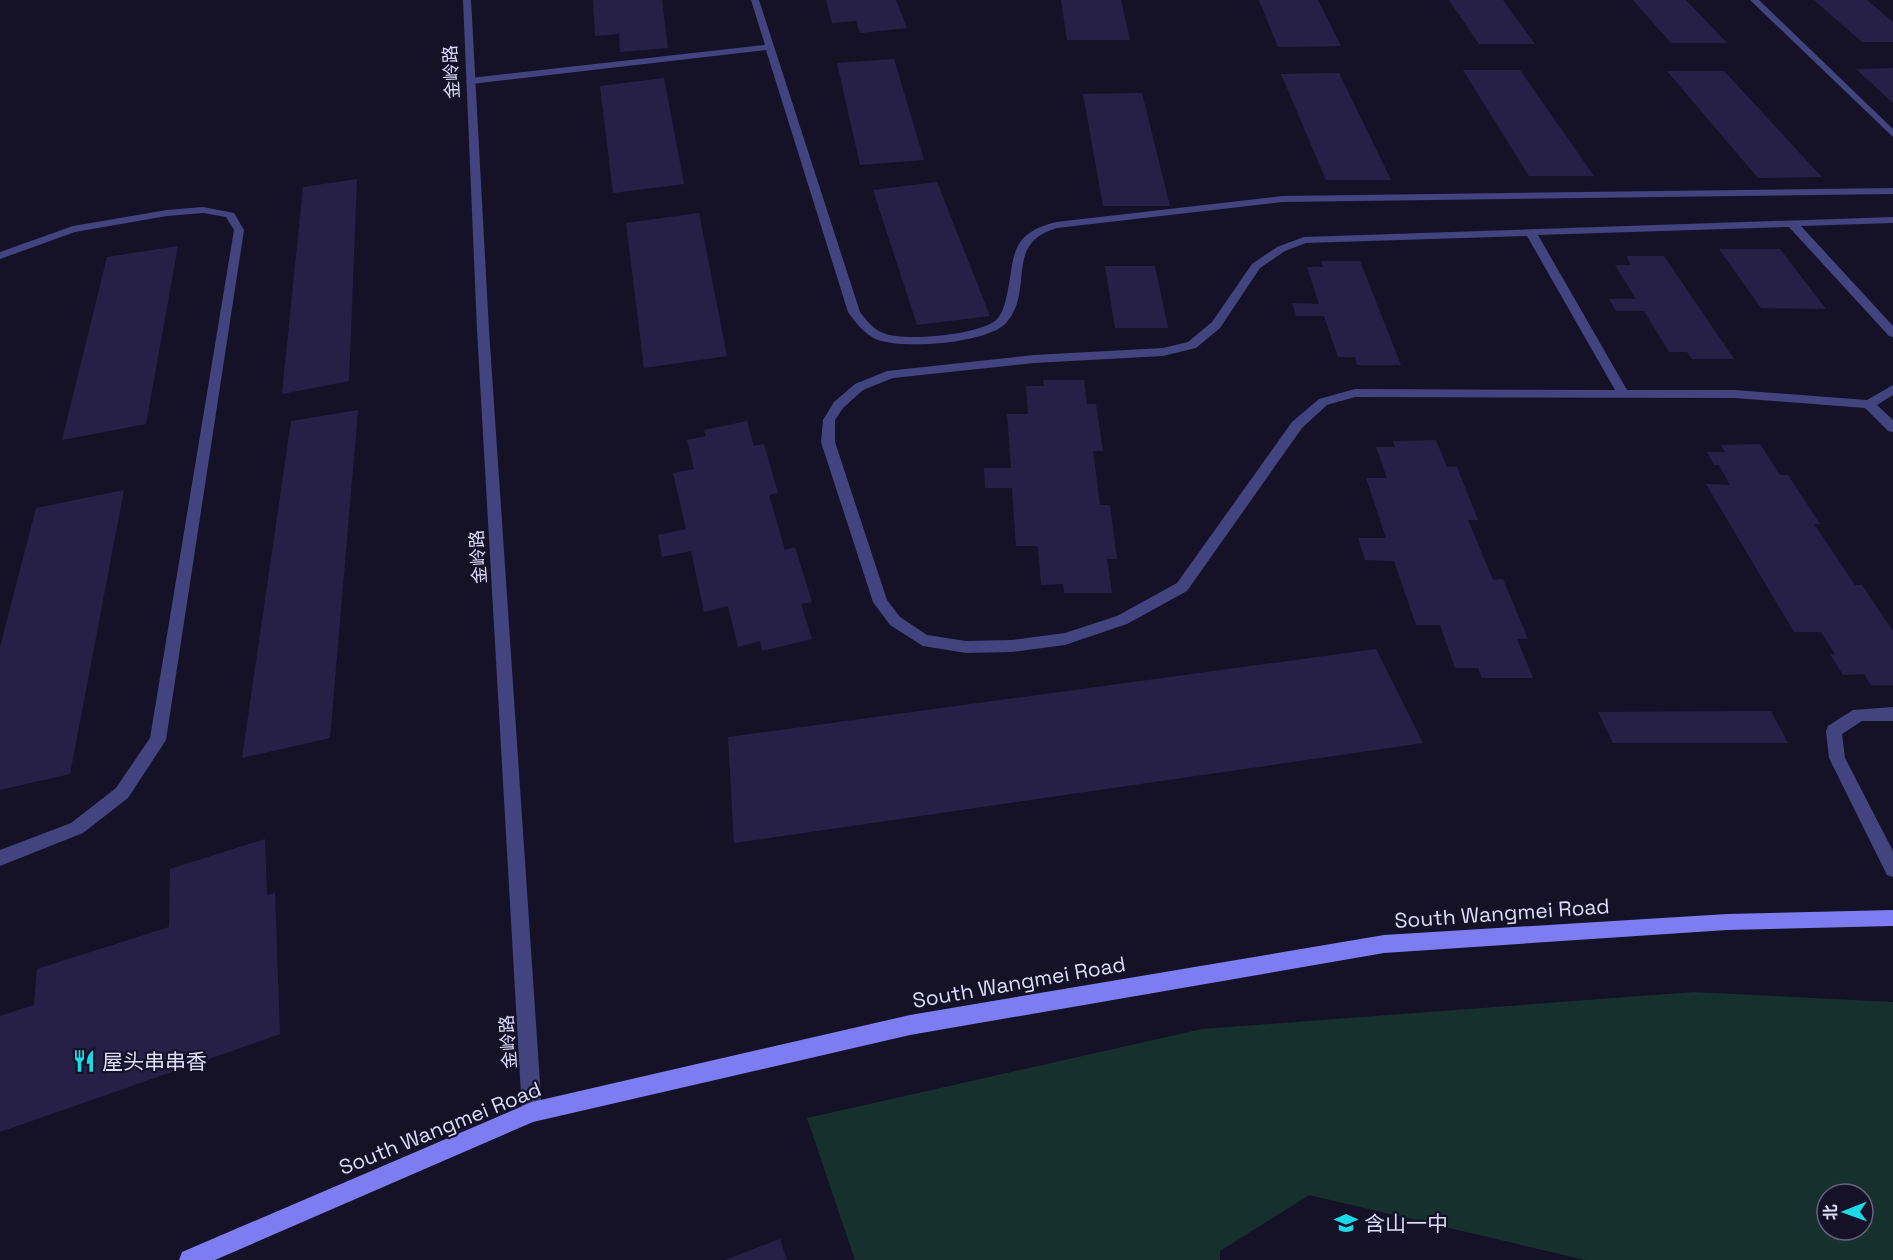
<svg xmlns="http://www.w3.org/2000/svg" width="1893" height="1260" font-family="'Space Grotesk','Noto Sans SC',sans-serif">
<style>
.green{fill:#16302e;fill-rule:evenodd}
.building{fill:#272046}
.lines{fill:none;stroke-linecap:round;stroke-linejoin:round}
.service{fill:#434380;fill-rule:evenodd}
.minor{fill:#434380;fill-rule:evenodd}
.tertiary{fill:#434380;fill-rule:evenodd}
.secondary{fill:#7d7df1;fill-rule:evenodd}
.labels{text-anchor:middle;dominant-baseline:central;stroke-width:4.5;stroke-linejoin:round;paint-order:stroke}
.street-label{font-size:18px;fill:#dedcfb;stroke:#151227}
.near-street-label{font-size:21px;fill:#dedcfb;stroke:#151227}
.near-poi-label{font-size:21px;fill:#dedcfb;stroke:#151227;text-anchor:start}
</style>
<rect width="100%" height="100%" fill="#151227"/>
<path class="green" d="M1694,992L1893,1002V1260H1585L1309,1195L1220,1251V1260H855L807,1118L1202,1029ZM1827,1194H1863V1230H1827Z"/>
<g class="building">
<polygon points="593,0 662,0 668,48 620,52 619,34 595,36"/>
<polygon points="826,0 896,0 907,28 860,33 856,21 832,23"/>
<polygon points="1061,0 1121,0 1130,40 1067,40"/>
<polygon points="1259,0 1318,0 1341,46 1278,47"/>
<polygon points="1449,0 1503,0 1535,44 1479,44"/>
<polygon points="1633,0 1686,0 1727,43 1671,43"/>
<polygon points="1814,0 1867,0 1893,22 1893,42 1862,42"/>
<polygon points="894,59 924,160 860,165 837,63"/>
<polygon points="1893,68 1893,103 1856,69"/>
<polygon points="1463,70 1520,70 1594,176 1529,176"/>
<polygon points="1667,71 1724,71 1822,177 1758,178"/>
<polygon points="1339,73 1391,180 1326,180 1281,74"/>
<polygon points="664,78 684,184 613,193 600,86"/>
<polygon points="1142,93 1170,206 1103,206 1083,94"/>
<polygon points="357,179 349,381 282,394 303,187"/>
<polygon points="937,182 990,316 917,325 873,190"/>
<polygon points="699,213 727,356 644,368 626,223"/>
<polygon points="178,246 146,424 62,440 107,257"/>
<polygon points="1719,249 1780,249 1826,309 1761,308"/>
<polygon points="1626,256 1664,256 1734,359 1692,359 1687,352 1669,352 1644,311 1616,311 1609,299 1636,299 1615,265 1631,265"/>
<polygon points="1321,261 1360,261 1401,365 1357,365 1355,357 1338,357 1324,316 1296,316 1292,303 1319,304 1307,267 1323,267"/>
<polygon points="1105,266 1155,266 1168,328 1115,328"/>
<polygon points="1043,380 1084,380 1087,404 1096,404 1103,451 1093,451 1100,505 1110,505 1117,559 1107,559 1112,593 1064,593 1063,584 1041,585 1038,546 1016,546 1012,488 985,488 984,468 1011,468 1007,414 1028,414 1026,386 1044,386"/>
<polygon points="358,410 330,738 242,758 291,421"/>
<polygon points="747,421 754,446 764,444 778,493 769,495 785,550 795,547 812,602 801,604 812,639 762,651 760,641 738,647 728,606 704,612 691,551 662,557 658,535 686,529 673,473 694,469 687,440 706,436 704,430"/>
<polygon points="1436,440 1447,467 1457,467 1478,520 1468,520 1493,580 1503,579 1528,639 1517,639 1533,678 1482,678 1478,668 1455,668 1440,625 1416,625 1394,561 1365,560 1358,538 1386,538 1366,478 1387,478 1376,447 1395,447 1393,441"/>
<polygon points="1760,444 1780,475 1788,475 1820,524 1814,524 1855,585 1862,585 1893,631 1893,685 1871,685 1864,674 1843,675 1830,654 1835,654 1821,632 1794,632 1706,484 1730,485 1719,465 1714,465 1707,452 1725,452 1721,445"/>
<polygon points="124,490 70,774 0,790 0,647 36,508"/>
<polygon points="1376,649 1423,743 734,843 728,737"/>
<polygon points="1771,711 1788,743 1613,743 1598,712"/>
<polygon points="265,839 267,895 275,893 280,1034 0,1132 0,1016 34,1005 37,969 169,927 170,869"/>
<polygon points="780,1239 787,1260 725,1260"/>
</g>
<g class="lines">
<polygon class="service" points="1893,707 1893,721 1862,721 1842,734 1845,758 1893,851 1893,877 1887,875 1829,758 1826,731 1828,726 1853,710"/>
<g class="minor">
<path d="M751,0H759L860,312C866,320 873,329 883,333C904,342 979,335 996,320C1002,315 1004,306 1006,299C1016,258 1006,235 1056,222L1282,196L1893,188V194L1282,202L1057,228C1003,244 1035,288 1007,322C989,344 903,349 878,340C865,335 856,323 848,312L766,50L471,84L466,81L471,78L765,45Z"/>
<polygon points="1750,0 1759,0 1893,129 1893,137"/>
<polygon points="203,207 234,213 244,230 166,740 128,798 83,833 0,866 0,850 71,823 116,788 150,738 234,230 226,217 203,213 167,216 75,232 0,259 0,252 73,226 167,210"/>
<path d="M1893,217V223L1801,226L1893,326V337L1889,336L1789,227L1538,235L1627,390H1735L1867,400L1893,385V395L1877,405L1893,420V432L1888,431L1865,408L1735,398L1355,397L1327,405L1302,428L1187,591L1127,624L1065,645L1012,652L966,653L923,646L890,625L873,602L821,442L823,420L834,402L855,384L887,371L1034,355L1163,348L1188,342L1212,322L1252,264L1277,247L1304,237ZM1527,236L1615,390L1355,389L1319,399L1292,422L1177,583L1117,616L1065,633L1012,640L966,641L927,635L900,617L887,600L835,442V420L843,408L863,390L893,378L1034,363L1163,356L1196,348L1220,328L1260,268L1285,251L1306,243Z"/>
</g>
<polygon class="tertiary" points="463,0 471,0 489,330 542,1112 539,1119 532,1122 525,1119 522,1112 477,330"/>
<polygon class="secondary" points="1893,910 1893,926 1727,930 1384,953 910,1035 533,1122 215,1260 179,1260 182,1252 532,1102 910,1015 1384,935 1727,914"/>
</g>
<defs>
<g id="restaurant-bare" transform="scale(1.8)"><path d="M-5-6h1v4h1v-4h1v4h1v-4h1v5L-1.5 .5V6h-2V.5L-5-1ZM5-6V6H3V1.5H1.5Q1.5-4 5-6Z" fill="#1cd9e7" stroke="#151227" stroke-width="2.5" paint-order="stroke"/></g>
<g id="school-bare" transform="scale(1.8)"><path d="M0-5L7-2L0 1L-7-2ZM-4 1L0 2.5L4 1V4Q0 6-4 4Z" fill="#1cd9e7" stroke="#151227" stroke-width="2.5" paint-order="stroke"/></g>
</defs>
<g fill-rule="evenodd">
<use href="#restaurant-bare" x="84" y="1061"/>
<use href="#school-bare" x="1346" y="1223"/>
</g>
<g class="labels">
<g class="street-label">
<text transform="translate(451 72) rotate(-93)">金岭路</text>
<text transform="translate(478 557) rotate(-94)">金岭路</text>
<text transform="translate(508 1042) rotate(-94)">金岭路</text>
</g>
<g class="near-street-label">
<text transform="translate(1502 913) rotate(-4)">South Wangmei Road</text>
<text transform="translate(1019 982) rotate(-10)">South Wangmei Road</text>
<text transform="translate(440 1128) rotate(-22)">South Wangmei Road</text>
</g>
<g class="near-poi-label">
<text x="102" y="1061">屋头串串香</text>
<text x="1364" y="1223">含山一中</text>
</g>
</g>
<g transform="translate(1845 1212) rotate(269)"><circle r="28" fill="#151227" stroke="#65637c" stroke-width="1.5"/>
<path d="M0-4.5L10 22L0 15L-10 22Z" fill="#1cd9e7"/>
<text y="-9" font-size="16" font-weight="bold" text-anchor="middle" fill="#dedcfb">北</text>
</g>
</svg>
